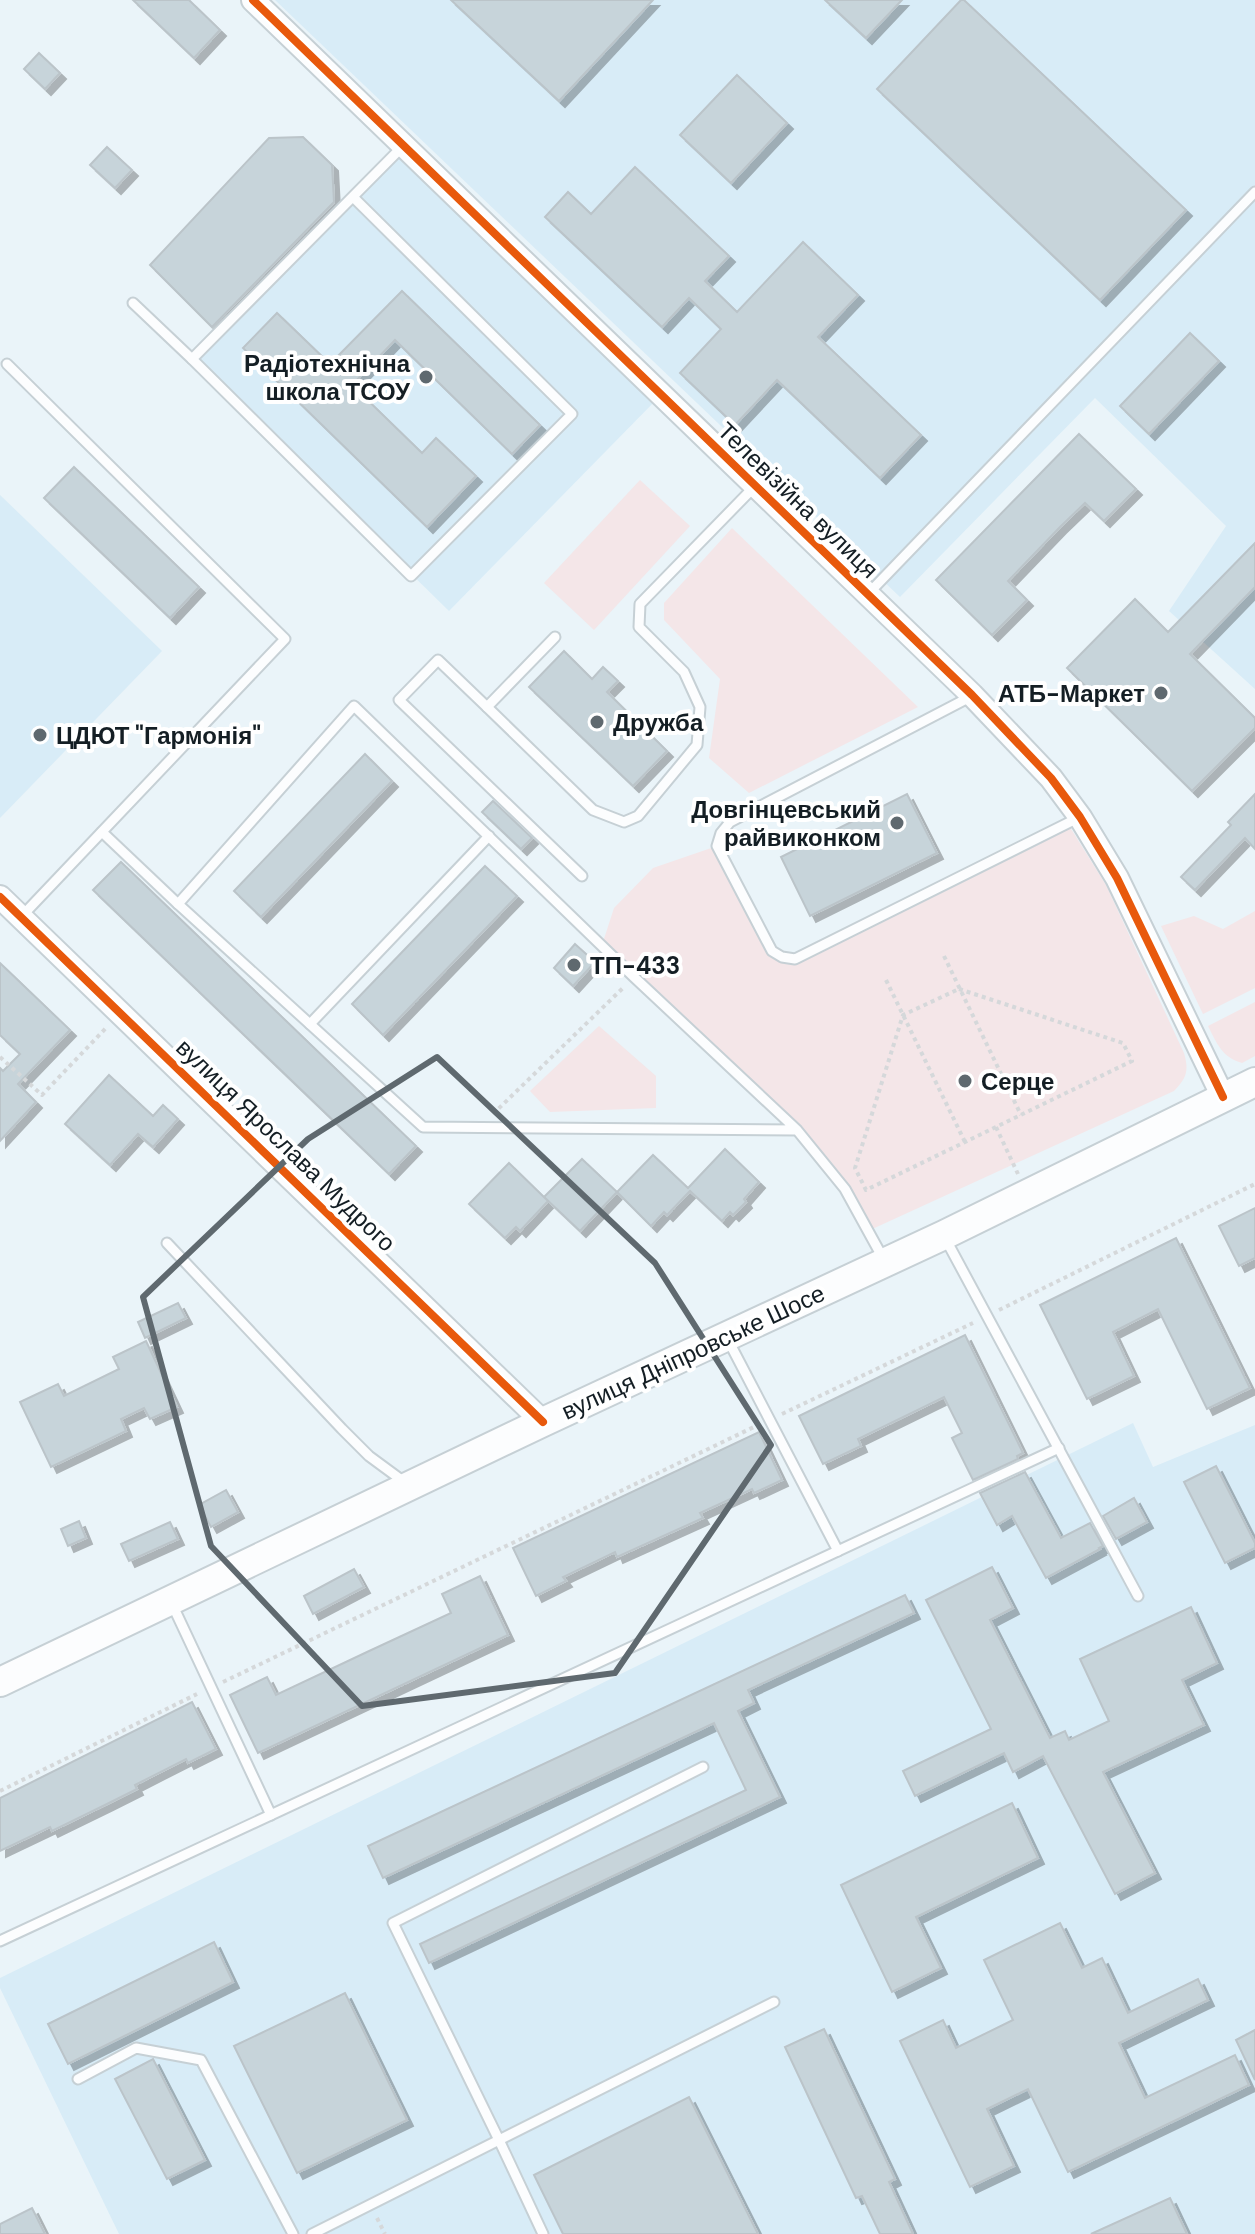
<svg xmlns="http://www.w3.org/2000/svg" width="1255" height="2234" font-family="'DM Sans',sans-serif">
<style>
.built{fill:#d8ecf7}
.green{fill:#f4e6e8}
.building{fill:#c7d4da;stroke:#bbc4c9;stroke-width:2;filter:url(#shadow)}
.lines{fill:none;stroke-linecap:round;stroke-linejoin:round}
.service-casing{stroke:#c6d0d5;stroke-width:13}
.tertiary-casing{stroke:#c6d0d5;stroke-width:26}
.primary-casing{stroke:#c6d0d5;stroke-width:32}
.path{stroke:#d5d8da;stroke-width:4;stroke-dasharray:4 4;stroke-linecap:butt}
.service{stroke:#fcfdfe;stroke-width:9}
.tertiary{stroke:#fcfdfe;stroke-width:22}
.primary{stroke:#fcfdfe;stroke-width:28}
.cycleway-casing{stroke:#fff;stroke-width:13}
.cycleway{stroke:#e8590c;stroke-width:8}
.marked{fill:none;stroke:#5f696f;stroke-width:6;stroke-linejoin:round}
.poi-dot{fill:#5f696f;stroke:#fff;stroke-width:3}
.labels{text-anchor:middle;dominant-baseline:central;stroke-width:8;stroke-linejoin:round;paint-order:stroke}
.poi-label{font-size:24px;font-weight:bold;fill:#141e24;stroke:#fff;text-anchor:start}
.street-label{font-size:24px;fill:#141e24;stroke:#fff}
</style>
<defs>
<filter id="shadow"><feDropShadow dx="6" dy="6" stdDeviation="0" flood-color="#0004"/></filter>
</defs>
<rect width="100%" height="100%" fill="#eaf4f9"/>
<g class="built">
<polygon points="275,0 1255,0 1255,689 1169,611 1226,526 1095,398 900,597"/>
<polygon points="403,146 661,395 449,611 192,359"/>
<polygon points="0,495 162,651 0,818"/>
<polygon points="1133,1423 1153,1467 1255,1425 1255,2234 119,2234 0,1988 0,1978"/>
</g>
<g class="green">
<polygon points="640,480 690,526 594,630 544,583"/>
<polygon points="732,528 918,707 749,793 709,758 720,679 664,620 664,603"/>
<path d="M1068,824L1106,885L1184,1053C1189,1070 1187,1078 1174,1091L868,1231L845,1189L797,1130L602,945L614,908L653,868L717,846L772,951L795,959Z"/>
<polygon points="1255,911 1255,988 1203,1014 1161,926 1194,916 1223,929"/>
<path d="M1255,1002V1056L1242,1063C1222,1057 1217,1044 1208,1026Z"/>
<polygon points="599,1026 656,1076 656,1108 550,1112 530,1091"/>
</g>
<g class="building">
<polygon points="133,0 189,0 220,30 194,58"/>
<polygon points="451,0 653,0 559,101"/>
<polygon points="825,0 902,0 866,38"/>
<polygon points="961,0 964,0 1186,210 1100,300 877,89"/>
<polygon points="39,53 60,73 45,89 24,69"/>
<polygon points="737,75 787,123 731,183 680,135"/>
<polygon points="303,137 332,165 334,202 212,327 150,265 269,138"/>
<polygon points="107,147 132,170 115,188 90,165"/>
<polygon points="635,167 729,256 705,281 737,312 803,242 858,295 818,337 921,435 880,478 777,380 735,425 680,373 721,329 689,298 662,327 545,217 568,192 591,214"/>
<polygon points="402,291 540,425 512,454 395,340 352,385 422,453 436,438 476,476 427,527 243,348 277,313 330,364"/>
<polygon points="1190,333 1219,361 1149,434 1120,406"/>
<polygon points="1079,434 1136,489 1104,521 1085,503 1060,527 1008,581 1027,600 992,635 936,580"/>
<polygon points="74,467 199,587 170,618 44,498"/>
<polygon points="1255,543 1255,587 1190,654 1255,718 1255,728 1192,791 1067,668 1135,599 1168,632"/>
<polygon points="564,651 592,679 603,667 618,681 607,692 667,751 633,786 529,687"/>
<polygon points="365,754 392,781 261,917 234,891"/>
<polygon points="907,794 937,853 810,916 781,857"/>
<polygon points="1255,794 1255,849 1245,838 1195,890 1181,877 1231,825 1228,822"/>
<polygon points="493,801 532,838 521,849 482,812"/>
<polygon points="121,862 416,1146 389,1174 93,890"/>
<polygon points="485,866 517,896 383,1035 352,1004"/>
<polygon points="575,944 595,962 573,986 554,968"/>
<polygon points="0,963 70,1030 18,1084 36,1102 0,1141 0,1068 3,1071 20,1054 0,1035"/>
<polygon points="109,1075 153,1116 163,1105 178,1119 153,1147 138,1134 110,1165 65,1124"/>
<polygon points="725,1149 759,1182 744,1199 746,1202 733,1215 730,1212 722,1221 690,1191 667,1215 664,1212 651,1226 617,1192 653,1155 688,1188"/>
<polygon points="582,1159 617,1192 580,1231 544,1197"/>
<polygon points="509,1163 548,1201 520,1231 516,1227 505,1238 469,1204"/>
<polygon points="1255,1208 1255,1258 1239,1266 1219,1226"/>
<polygon points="1176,1238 1250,1388 1207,1409 1158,1309 1113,1332 1134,1376 1087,1399 1040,1305"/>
<polygon points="178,1303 186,1318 145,1338 138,1322"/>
<polygon points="965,1335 1023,1453 1017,1456 1018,1459 973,1480 952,1438 962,1433 944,1397 858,1439 861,1446 823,1464 799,1416"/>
<polygon points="146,1341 177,1407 150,1419 144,1408 121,1419 126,1431 51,1467 20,1402 58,1384 64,1396 119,1369 113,1357"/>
<polygon points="759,1432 782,1480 754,1493 752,1489 700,1513 703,1518 617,1557 615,1552 563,1577 566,1581 536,1596 513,1548"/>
<polygon points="1216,1466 1255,1543 1255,1548 1225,1563 1184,1482"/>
<polygon points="1025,1472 1061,1538 1090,1523 1103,1546 1099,1548 1100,1549 1046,1578 1012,1516 997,1525 980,1493"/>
<polygon points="226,1490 238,1512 211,1527 199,1505"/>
<polygon points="1134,1498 1147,1522 1116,1539 1103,1516"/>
<polygon points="79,1521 86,1538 68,1546 61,1529"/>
<polygon points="170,1522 178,1539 129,1561 121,1544"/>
<polygon points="992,1567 1013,1608 990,1620 1050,1738 1065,1731 1069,1740 1109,1721 1080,1659 1191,1607 1217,1663 1182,1680 1204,1725 1103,1772 1155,1873 1115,1894 1043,1756 1013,1772 1004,1753 915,1796 903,1771 991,1729 926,1600"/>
<polygon points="354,1569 364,1587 313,1614 304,1596"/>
<polygon points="480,1576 508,1635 258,1753 230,1695 267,1677 276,1695 367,1652 451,1613 442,1594"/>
<polygon points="905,1595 914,1613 748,1690 754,1703 738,1711 780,1797 429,1963 420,1944 746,1790 714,1723 383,1878 368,1846"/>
<polygon points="192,1702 216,1749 188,1763 186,1759 135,1785 137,1789 107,1804 52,1831 50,1827 0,1851 0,1798"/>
<polygon points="1012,1803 1038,1858 916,1917 941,1968 892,1992 841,1885"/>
<polygon points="1060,1923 1082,1968 1102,1958 1128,2013 1198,1979 1208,2000 1119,2043 1145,2098 1235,2055 1249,2085 1068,2172 1028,2089 987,2109 1014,2166 970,2187 900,2041 943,2020 956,2048 1013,2020 984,1960"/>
<polygon points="214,1942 233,1982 68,2064 48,2024"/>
<polygon points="345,1993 407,2120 297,2173 234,2046"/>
<polygon points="824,2029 895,2179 889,2182 913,2234 880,2234 862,2196 856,2198 785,2047"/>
<polygon points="1255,2030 1255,2080 1236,2040"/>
<polygon points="153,2059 205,2160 167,2179 115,2079"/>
<polygon points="689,2097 758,2234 563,2234 534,2175"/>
<polygon points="1170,2198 1187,2234 1091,2234"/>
<polygon points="32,2208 45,2234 0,2234 0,2224"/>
</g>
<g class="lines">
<g class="service-casing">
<g id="service">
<polyline points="353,197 572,414 411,576 192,359 403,146"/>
<polyline points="133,303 192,359"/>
<polyline points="7,364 285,639 21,917"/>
<polyline points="867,595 1255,192"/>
<polyline points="555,637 487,707 593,810 624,822 638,816 697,745 700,707 684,672 639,627 640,604 756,485"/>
<polyline points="970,697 730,822 721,833 717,846 772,951 782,957 795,959 1080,817"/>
<polyline points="487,707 438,660 399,700 582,876"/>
<polyline points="102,832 178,904"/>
<polyline points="310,1024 489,836"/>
<polyline points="797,1130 423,1127 178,904 354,706 634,977 797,1130 845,1189 884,1260"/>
<polyline points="945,1238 1138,1596"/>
<polyline points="167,1243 342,1429 369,1456 407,1484"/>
<polyline points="728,1340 838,1551"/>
<polyline points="172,1604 271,1815"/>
<polyline points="0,1941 1059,1448"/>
<polyline points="78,2079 136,2048 201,2060 293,2234"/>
<polyline points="312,2234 774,2002"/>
<polyline points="543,2234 499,2140 393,1923 703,1767"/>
</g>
</g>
<g class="tertiary-casing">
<g id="tertiary">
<polyline points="253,0 972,695 1051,778 1080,817 1117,878 1223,1097"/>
<polyline points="0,897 543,1422"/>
</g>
</g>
<g class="primary-casing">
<polyline id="primary" points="0,1682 543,1422 944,1235 1255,1082"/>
</g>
<g class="path">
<polyline points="944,956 1021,1115"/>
<polyline points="886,980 965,1142"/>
<polygon points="959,989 1123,1043 1132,1061 866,1190 855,1168 903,1015"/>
<polyline points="0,1057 42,1095 106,1028"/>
<polyline points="493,1114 625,986"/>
<polyline points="996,1127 1018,1174"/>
<polyline points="999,1310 1255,1184"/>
<polyline points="782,1414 973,1323"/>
<polyline points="223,1682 756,1426"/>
<polyline points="0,1791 197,1694"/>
<polyline points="377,2218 385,2234"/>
</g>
<use href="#service" class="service"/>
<use href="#tertiary" class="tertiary"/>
<use href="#primary" class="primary"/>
<g class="cycleway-casing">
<g id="cycleway">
<polyline points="253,0 972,695 1051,778 1080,817 1117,878 1223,1097"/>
<polyline points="0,897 543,1422"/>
</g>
</g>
<use href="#cycleway" class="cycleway"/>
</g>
<path class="marked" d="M437,1057L655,1263L771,1445L615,1673L362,1706L211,1546L143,1297L308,1139Z"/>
<g class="poi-dot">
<circle cx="426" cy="377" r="8"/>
<circle cx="1161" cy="693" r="8"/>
<circle cx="597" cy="722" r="8"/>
<circle cx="40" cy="735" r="8"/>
<circle cx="897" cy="823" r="8"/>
<circle cx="574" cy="965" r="8"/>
<circle cx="965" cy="1081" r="8"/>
</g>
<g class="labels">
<g class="poi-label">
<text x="410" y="363" text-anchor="end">Радіотехнічна<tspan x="410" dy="28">школа ТСОУ</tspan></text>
<text x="1145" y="693" text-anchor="end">АТБ-Маркет</text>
<text x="613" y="722">Дружба</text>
<text x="56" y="735">ЦДЮТ "Гармонія"</text>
<text x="881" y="809" text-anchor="end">Довгінцевський<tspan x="881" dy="28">райвиконком</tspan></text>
<text x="590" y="965">ТП-433</text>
<text x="981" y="1081">Серце</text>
</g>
<g class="street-label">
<text transform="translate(798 500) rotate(44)">Телевізійна вулиця</text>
<text transform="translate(286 1145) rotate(44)">вулиця Ярослава Мудрого</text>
<text transform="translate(693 1352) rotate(-25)">вулиця Дніпровське Шосе</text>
</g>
</g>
</svg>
